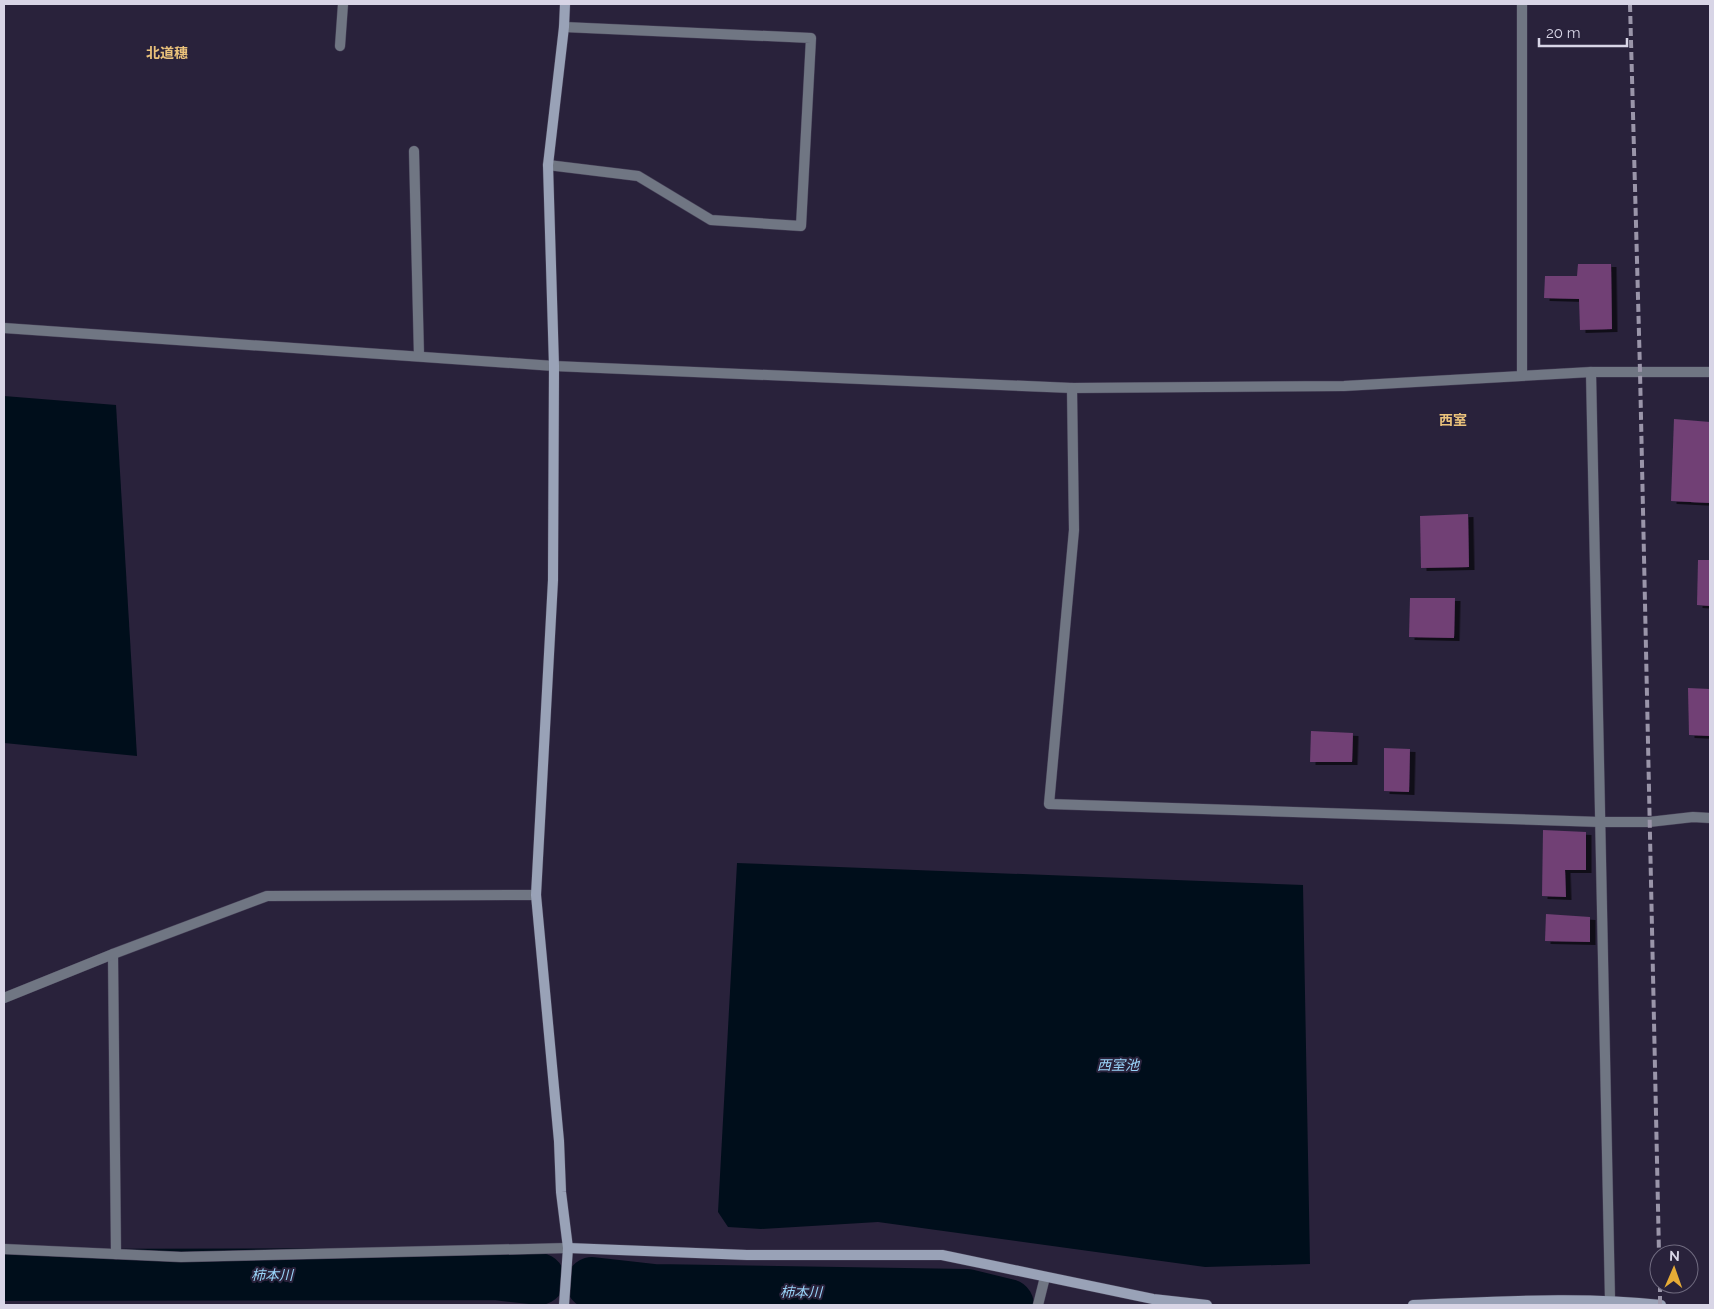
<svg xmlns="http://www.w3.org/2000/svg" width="1714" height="1309" font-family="Raleway,'Noto Sans JP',sans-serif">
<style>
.water{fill:#000e1b}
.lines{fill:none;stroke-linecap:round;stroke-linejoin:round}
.river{stroke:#000e1b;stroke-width:52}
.building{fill:#713f75;filter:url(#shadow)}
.lane-casing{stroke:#453f56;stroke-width:11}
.street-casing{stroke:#453f56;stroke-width:11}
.secondary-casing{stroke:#453f56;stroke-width:11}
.lane{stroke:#707683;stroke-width:10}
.street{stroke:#707683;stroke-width:10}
.secondary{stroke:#99a2b7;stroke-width:10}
.rail{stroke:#9a95a9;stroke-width:4;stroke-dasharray:8 4;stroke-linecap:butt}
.labels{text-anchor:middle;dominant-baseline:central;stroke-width:4;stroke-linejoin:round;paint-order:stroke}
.neighbourhood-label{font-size:14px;font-weight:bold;fill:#eac27b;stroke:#29223b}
.water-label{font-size:14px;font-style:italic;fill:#99d3f8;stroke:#29223b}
</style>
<defs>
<filter id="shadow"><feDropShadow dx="5.5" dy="3" stdDeviation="0" flood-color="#0009"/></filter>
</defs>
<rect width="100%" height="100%" fill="#29223b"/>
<g class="water">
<polygon points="4,396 116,405 137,756 4,743"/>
<polygon points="737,863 1303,885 1310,1264 1205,1267 878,1222 761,1229 728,1227 718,1212"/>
</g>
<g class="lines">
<g class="river">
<polyline points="4,1275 494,1274 539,1279"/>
<polyline points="592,1283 654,1290 967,1295 1008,1305"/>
</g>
</g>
<g class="building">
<polygon points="1578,264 1611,264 1612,329 1580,330 1579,299 1544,298 1545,276 1577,276"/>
<polygon points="1674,419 1710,422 1710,503 1671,501"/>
<polygon points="1468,514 1469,567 1421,568 1420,516"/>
<polygon points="1698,560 1710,560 1710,606 1697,605"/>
<polygon points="1410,598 1455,598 1454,638 1409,637"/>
<polygon points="1688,688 1710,689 1710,736 1689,735"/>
<polygon points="1311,731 1353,733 1352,762 1310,762"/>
<polygon points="1384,748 1410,749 1409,792 1384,791"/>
<polygon points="1543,830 1586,832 1586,870 1565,870 1566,897 1542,896"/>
<polygon points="1546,914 1590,917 1590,942 1545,941"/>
</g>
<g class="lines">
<g class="lane-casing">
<g id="lane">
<polyline points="340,46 343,4"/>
<polyline points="414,151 419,356"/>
</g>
</g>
<g class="street-casing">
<g id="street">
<polyline points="1522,4 1522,375"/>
<polyline points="548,165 638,176 711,220 801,226 811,38 564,27"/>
<polyline points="4,328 554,366 1072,388 1344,386 1591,372 1710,372"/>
<polyline points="1591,372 1610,1300"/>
<polyline points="1072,388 1074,530 1049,804 1600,822 1649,822 1693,817 1710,818"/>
<polyline points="113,954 116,1254"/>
<polyline points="4,998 113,954 267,896 536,895"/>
<polyline points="4,1249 181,1257 568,1248"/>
<polyline points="1038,1305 1045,1277"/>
</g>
</g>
<g class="secondary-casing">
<g id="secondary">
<polyline points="568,1248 747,1255 942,1255 1153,1299 1207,1305"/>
<polyline points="564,1305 568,1248 561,1192 559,1141 536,895 553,580 554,366 548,165 564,27 565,4"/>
<path d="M1413,1305C1496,1302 1579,1296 1661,1305"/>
</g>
</g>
<use href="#lane" class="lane"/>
<use href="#street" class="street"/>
<use href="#secondary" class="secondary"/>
<g class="rail">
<polyline points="1630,4 1640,371 1659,1254"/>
<polyline points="1660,1284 1660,1305"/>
</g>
</g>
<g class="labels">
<g class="neighbourhood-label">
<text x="167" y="53">北道穗</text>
<text x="1453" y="420">西室</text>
</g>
<g class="water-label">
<text x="1118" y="1065">西室池</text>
<text x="272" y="1275">柿本川</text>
<text transform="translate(801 1292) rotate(1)">柿本川</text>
</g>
</g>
<rect width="1714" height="1309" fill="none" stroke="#d8d5e6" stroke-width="10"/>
<g transform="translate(1674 1269) rotate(2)"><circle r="24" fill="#29223b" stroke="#6f6a7f"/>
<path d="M0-4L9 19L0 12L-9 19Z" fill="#e7ac36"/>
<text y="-8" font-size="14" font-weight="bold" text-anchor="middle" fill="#d8d5e6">N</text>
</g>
<path d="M1539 38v8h88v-8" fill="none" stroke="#d8d5e6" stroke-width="2.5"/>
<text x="1546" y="38" font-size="15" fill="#d8d5e6" stroke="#29223b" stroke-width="4" paint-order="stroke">20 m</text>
</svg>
